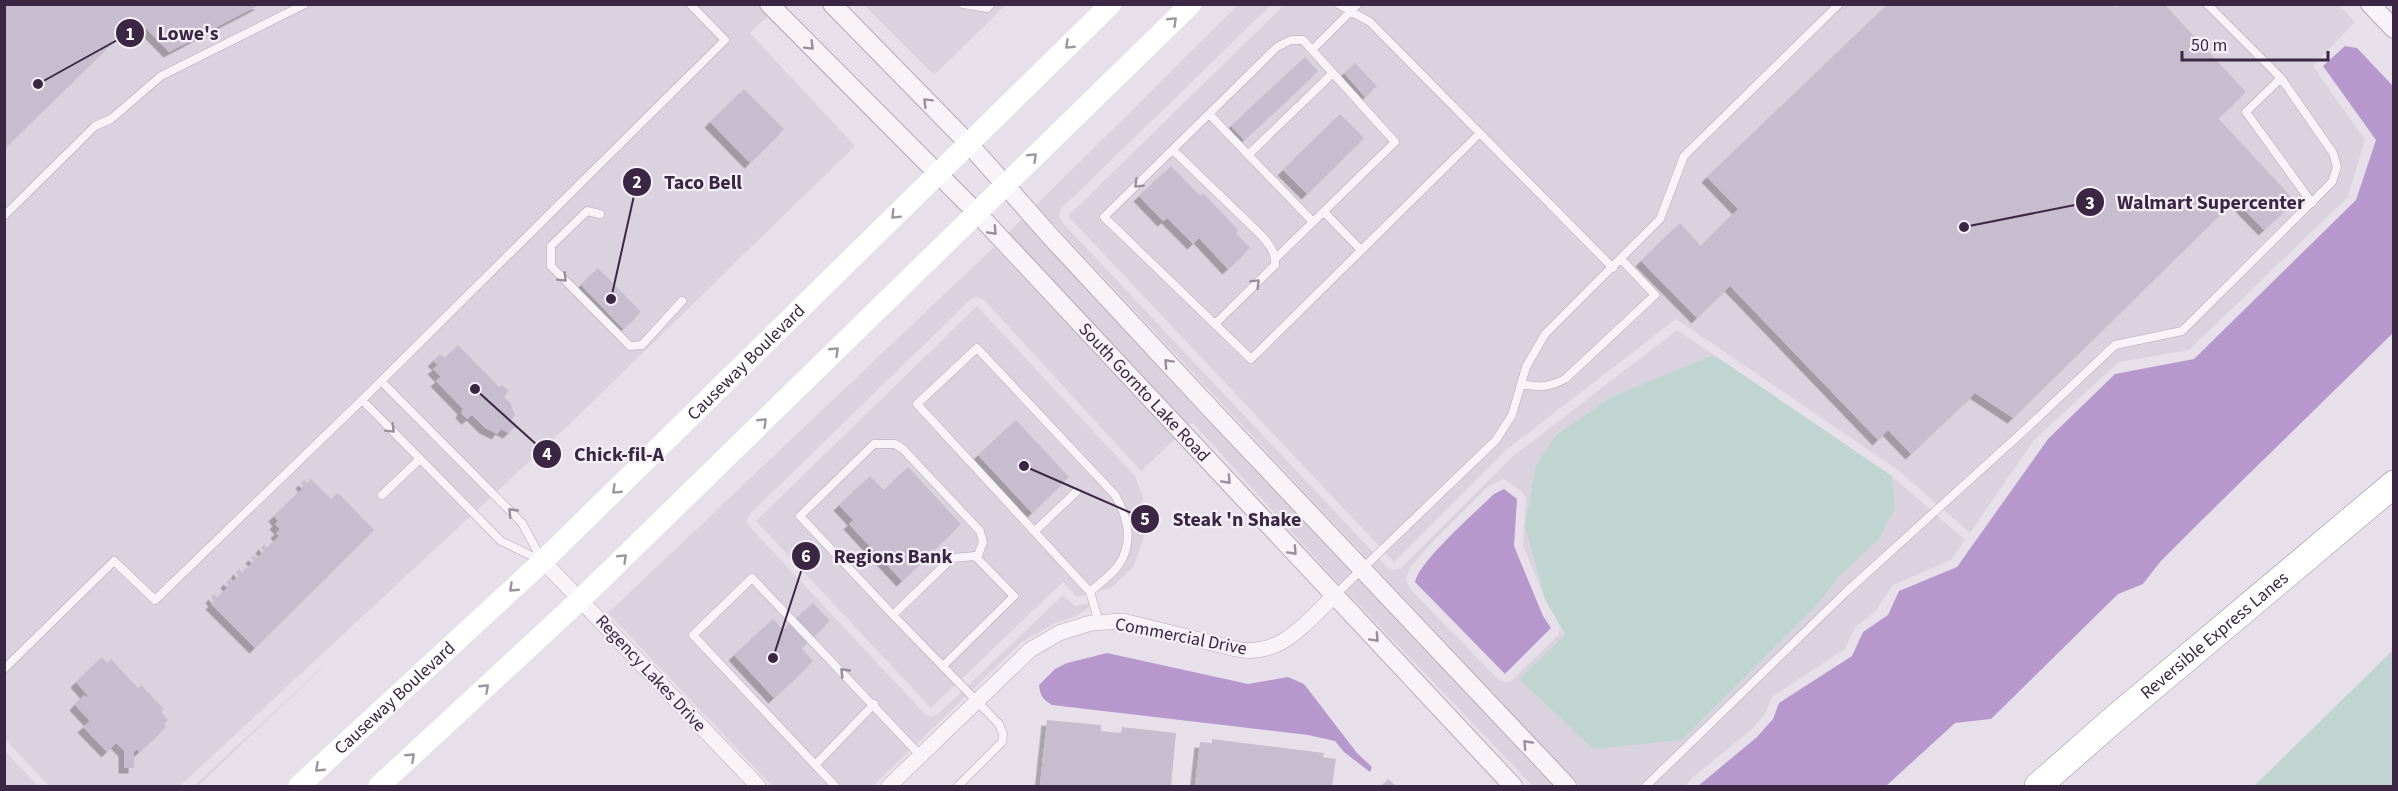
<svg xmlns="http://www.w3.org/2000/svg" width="2398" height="791" font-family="'Source Sans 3',sans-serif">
	<defs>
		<filter id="shadow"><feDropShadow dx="-5.5" dy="5.5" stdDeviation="0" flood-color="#0004"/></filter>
	</defs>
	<rect width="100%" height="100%" fill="#e7e0ea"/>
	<path fill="#dbd2df" d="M2338,4L2355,22L2313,66L2365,140L2348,197L2189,350L2119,362L2034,440L1970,533L1898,470L1676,319L1506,450L1394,562L1068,216L1284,5Z
		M5,5H779L750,33L855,146L574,420L180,786H49L5,739Z
		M864,5H1006L934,75Z
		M1238,5H1271L1061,209L1059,217L1062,222L1387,567L1393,570L1400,569L1512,457L1677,330L1717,357L1710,356L1611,397L1557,434L1536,465L1537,572L1545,599L1523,545L1526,498L1522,492L1504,479L1487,487L1430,544L1410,568L1406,579L1409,588L1499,680L1507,683L1511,681L1558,635L1560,629L1565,636L1817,605L1895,509L1892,476L1965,540L1951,560L1893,585L1874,613L1855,627L1845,649L1772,697L1765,714L1751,730L1692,778L1686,786H1580L1036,205Z
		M1022,219L1193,405L1553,786H1533L1340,585L1193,423L1189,425L1008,233Z
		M994,247L1175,439L1141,471L984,300L976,297L971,299L750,514L747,522L750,527L924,713L930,717L937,715L1063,595L1075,606L1095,602L1077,616L1053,624L1022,642L873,786H772L608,613Z
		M977,306L1135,476L1143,498L1145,534L1134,566L1111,588L1077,597L1063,582L931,708L756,521Z
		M339,651L198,786H194Z
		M5,751L38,786H5Z"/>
	<path fill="#c0d5d1" d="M1710,356L1717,357L1892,476L1895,509L1878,540L1840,576L1817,605L1682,740L1593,749L1519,679L1565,635L1545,599L1525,526L1536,465L1557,434L1611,397Z
		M2393,650V786H2254Z"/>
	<path fill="#b798cd" d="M2345,46L2357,48L2393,86V333L2203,519L2160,562L2143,584L2118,594L1991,719L1955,723L1886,786H1698L1757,737L1773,719L1779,703L1852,656L1863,632L1888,615L1899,591L1957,567L2048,439L2115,374L2194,359L2356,200L2376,140L2323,66Z
		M1504,489L1517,499L1514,546L1543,616L1551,628L1505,674L1415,582C1420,560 1476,512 1494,494Z
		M1107,653L1248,684L1288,677L1304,684L1357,753L1372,767L1370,772L1344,752L1335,741L1308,735L1052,705C1043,700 1040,695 1039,685L1055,669L1067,663Z"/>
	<path fill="#c8bdce" filter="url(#shadow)" d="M4,4H261L169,52L137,19L4,149Z
		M1888,4H2112L2116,8L2119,4H2164L2246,92L2218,118L2295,201L2264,230L2235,200L2013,418L1975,393L1911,454L1888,430L1878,440L1730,286L1697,318L1641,261L1680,223L1701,246L1738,209L1707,177Z
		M1305,57L1318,71L1244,140L1231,126Z
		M1355,63L1377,86L1365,97L1344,73Z
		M744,89L784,129L750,163L710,122Z
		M1340,114L1364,138L1307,194L1283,170Z
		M1171,166L1200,196L1203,193L1238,230L1236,233L1250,248L1228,269L1199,238L1193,244L1167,218L1163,221L1139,196Z
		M598,268L641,312L623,329L581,285Z
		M458,345L499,387L502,385L509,391L504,397L510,403L515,415L511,420L515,423V427L508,433L501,429L497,434L485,428L472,415L467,419L461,413L463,409L436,381L441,377L433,369L438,365L433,361L440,354L445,358Z
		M1016,420L1069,477L1032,513L978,455Z
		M908,467L961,524L902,581L849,524L853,520L839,505L870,476L884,490Z
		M311,479L331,499L338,493L374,530L255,648L211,604L214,601L211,598L214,594L217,598L229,586L226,583L229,579L232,582L239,576L236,573L239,569L242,573L254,561L251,558L254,555L257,558L264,551L261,548L264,544L267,548L279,536L276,533L280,529L275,524L278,521L274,516L304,487L301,483L304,480L307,483Z
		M813,603L830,621L801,648L813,661L774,698L734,655L773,619L783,630Z
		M102,657L107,663L111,659L138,688L141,685L164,709L161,712L168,720L164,724L166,727L139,752L137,749L134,752V768H124V751L116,743L107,752L83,727L90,721L75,705L84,695L86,697L88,696L76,682Z
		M1047,720L1101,725V731L1121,733L1122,727L1176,733L1171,786L1040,785Z
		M1212,739L1324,753L1323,757L1336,759L1332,786H1195L1200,742L1212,743Z
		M1388,779L1396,786H1381Z"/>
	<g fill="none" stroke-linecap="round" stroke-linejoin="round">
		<defs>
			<path id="service" d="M963,4L987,8L991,4
				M1338,4L1370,22L1613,268
				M1312,50L1358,4
				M2281,78L2246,112L2312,203
				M1209,114L1313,222
				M1173,150L1261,235C1269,244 1276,252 1275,265L1215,324
				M1248,155L1333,73
				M1324,212L1361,250
				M600,214L587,211L551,246V266L630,346L642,345L682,301
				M4,216L95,126L111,119L161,76L305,4
				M1275,259L1395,142L1303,40H1291L1277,47L1104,217L1251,359L1480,133
				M381,381L522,523L542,560
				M1522,384C1539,388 1549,387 1565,379L1655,295L1621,259
				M362,400L501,541L540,560
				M382,495L420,459
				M1035,531L1076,492
				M1090,592L917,404L977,348L1115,495C1128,517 1134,543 1118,566C1111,575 1099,584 1090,592L1099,622
				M1336,594L1496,440L1512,415L1526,367L1545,334L1660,219L1684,156L1839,4
				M893,615L952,558L975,556L1014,596L943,666
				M4,669L114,561L155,600L362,400L725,40L690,4
				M816,764L874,704
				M835,786L693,635L752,578L921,756
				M958,786L1002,742L1003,734L999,724L893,615L800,516L874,444H895L903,449L980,531L983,542L977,558
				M1646,786L1845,593L2028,427L2115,345L2182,331L2332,182L2337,167L2333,153L2281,78L2207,4"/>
			<path id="minor" d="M543,561L758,786
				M889,786L1030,650L1059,633L1091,623L1123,621L1236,649C1281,658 1305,623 1335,595"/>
			<g id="tertiary">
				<path id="s1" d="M769,4L977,213L1513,786"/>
				<path d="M832,4L969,144L1051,237L1208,406L1567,786"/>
				<path d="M2370,4L2394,29"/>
			</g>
			<g id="motorway">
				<path id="s3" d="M2038,786L2112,721L2394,484"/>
			</g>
		</defs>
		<use href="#service" stroke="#b3a8b8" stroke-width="9"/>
		<use href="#minor" stroke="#b3a8b8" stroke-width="16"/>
		<use href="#tertiary" stroke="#b3a8b8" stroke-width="20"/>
		<use href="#motorway" stroke="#9986a2" stroke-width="28"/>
		<use href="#service" stroke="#f7f3f8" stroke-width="8"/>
		<use href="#minor" stroke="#f7f3f8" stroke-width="15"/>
		<use href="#tertiary" stroke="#f7f3f8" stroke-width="18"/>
		<g stroke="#fff" stroke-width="21">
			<path id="s2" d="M299,786L543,561L1111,4"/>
			<path d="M379,786L581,599L1191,4"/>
		</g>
		<use href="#motorway" stroke="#fff" stroke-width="27"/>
	</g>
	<defs><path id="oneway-chevron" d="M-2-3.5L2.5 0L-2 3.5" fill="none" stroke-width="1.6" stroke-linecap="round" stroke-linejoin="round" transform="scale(1.5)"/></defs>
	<g stroke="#9d93a1">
		<use href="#oneway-chevron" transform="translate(1173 21) rotate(-44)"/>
		<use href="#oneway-chevron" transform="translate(1069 45) rotate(136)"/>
		<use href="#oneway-chevron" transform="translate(1033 157) rotate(-44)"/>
		<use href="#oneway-chevron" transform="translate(895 215) rotate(135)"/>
		<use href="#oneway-chevron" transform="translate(835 351) rotate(-44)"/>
		<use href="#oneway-chevron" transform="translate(763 422) rotate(-44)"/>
		<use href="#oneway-chevron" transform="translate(616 490) rotate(136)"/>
		<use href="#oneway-chevron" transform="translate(623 558) rotate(-44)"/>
		<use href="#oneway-chevron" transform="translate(513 588) rotate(137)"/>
		<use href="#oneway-chevron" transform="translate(485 688) rotate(-43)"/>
		<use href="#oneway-chevron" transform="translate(411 757) rotate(-43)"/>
		<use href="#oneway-chevron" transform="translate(319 768) rotate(137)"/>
	</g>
	<g stroke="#998d9e">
		<use href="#oneway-chevron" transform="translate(810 46) rotate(45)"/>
		<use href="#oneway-chevron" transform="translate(927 102) rotate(-135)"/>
		<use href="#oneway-chevron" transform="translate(1138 184) rotate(135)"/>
		<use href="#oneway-chevron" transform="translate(993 231) rotate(47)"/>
		<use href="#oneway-chevron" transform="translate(563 278) rotate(45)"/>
		<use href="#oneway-chevron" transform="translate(1256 283) rotate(-45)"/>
		<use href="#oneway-chevron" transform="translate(1168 363) rotate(-133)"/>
		<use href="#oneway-chevron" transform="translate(391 429) rotate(45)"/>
		<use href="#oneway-chevron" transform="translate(1227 480) rotate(47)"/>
		<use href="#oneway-chevron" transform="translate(512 512) rotate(-134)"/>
		<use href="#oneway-chevron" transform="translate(1293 551) rotate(47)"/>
		<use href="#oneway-chevron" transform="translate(1375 638) rotate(47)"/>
		<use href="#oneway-chevron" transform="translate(844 672) rotate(-134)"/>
		<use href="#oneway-chevron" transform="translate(1527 744) rotate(-133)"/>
	</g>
	<g text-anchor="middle" stroke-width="4.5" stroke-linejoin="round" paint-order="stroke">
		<g font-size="18" fill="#3b2743" stroke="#f5f0f7">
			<text dy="6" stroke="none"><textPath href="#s2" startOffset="616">Causeway Boulevard</textPath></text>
			<text dy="6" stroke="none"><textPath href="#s1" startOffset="540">South Gornto Lake Road</textPath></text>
			<text dy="6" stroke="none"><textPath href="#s3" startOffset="232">Reversible Express Lanes</textPath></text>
			<text transform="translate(1181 636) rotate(11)" y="6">Commercial Drive</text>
			<text transform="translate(651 673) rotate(47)" y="6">Regency Lakes Drive</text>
			<text dy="6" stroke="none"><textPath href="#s2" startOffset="130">Causeway Boulevard</textPath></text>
		</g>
	</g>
	<path fill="none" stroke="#3b2743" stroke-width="2" d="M38 84L130 33M611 299L637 182M1964 227L2090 202M475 389L547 454M1024 466L1145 519M773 658L806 556"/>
	<g fill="#3b2743" stroke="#f5f0f7" stroke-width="2">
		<circle cx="38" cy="84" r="6"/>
		<circle cx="611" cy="299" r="6"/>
		<circle cx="1964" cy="227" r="6"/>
		<circle cx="475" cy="389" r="6"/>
		<circle cx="1024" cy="466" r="6"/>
		<circle cx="773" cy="658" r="6"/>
		<circle cx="130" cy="33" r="15"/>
		<circle cx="637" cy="182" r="15"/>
		<circle cx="2090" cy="202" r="15"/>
		<circle cx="547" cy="454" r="15"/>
		<circle cx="1145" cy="519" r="15"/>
		<circle cx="806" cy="556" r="15"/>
	</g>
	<g font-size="18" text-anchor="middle" font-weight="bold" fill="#fff">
		<text x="130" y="40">1</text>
		<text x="637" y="188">2</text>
		<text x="2090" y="209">3</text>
		<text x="547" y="460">4</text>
		<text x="1145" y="525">5</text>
		<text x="806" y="562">6</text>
	</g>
	<g font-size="20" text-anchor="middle" font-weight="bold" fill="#3b2743" stroke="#f5f0f7" stroke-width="4.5" stroke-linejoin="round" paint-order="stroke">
		<text x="188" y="40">Lowe's</text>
		<text x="703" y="189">Taco Bell</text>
		<text x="2211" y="209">Walmart Supercenter</text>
		<text x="619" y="461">Chick-fil-A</text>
		<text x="1237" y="526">Steak 'n Shake</text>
		<text x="893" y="563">Regions Bank</text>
	</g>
	<rect width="2398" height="791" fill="none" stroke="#3b2743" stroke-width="12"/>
	<path d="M2182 51v9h146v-9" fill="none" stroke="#3b2743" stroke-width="3"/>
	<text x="2191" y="51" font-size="18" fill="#3b2743" stroke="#f5f0f7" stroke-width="4.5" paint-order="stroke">50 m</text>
</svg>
